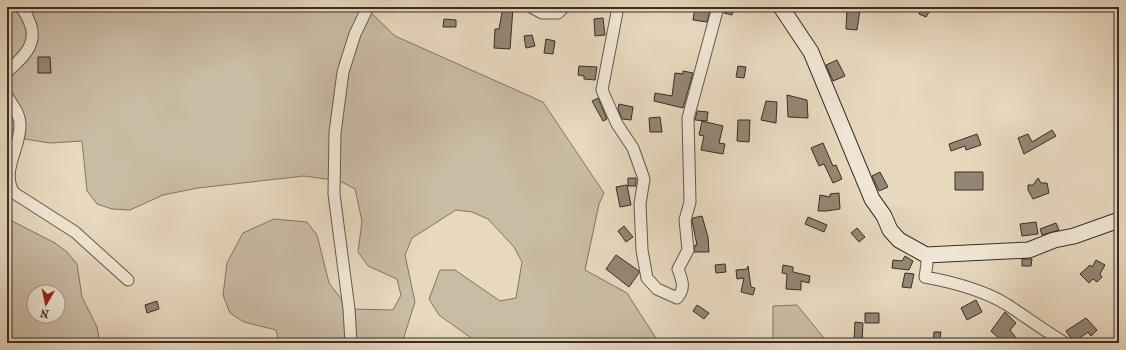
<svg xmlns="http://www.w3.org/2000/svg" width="1126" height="350" font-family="'IM FELL French Canon',serif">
	<rect width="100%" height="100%" fill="#e8d8be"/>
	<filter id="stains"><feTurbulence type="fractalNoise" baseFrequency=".005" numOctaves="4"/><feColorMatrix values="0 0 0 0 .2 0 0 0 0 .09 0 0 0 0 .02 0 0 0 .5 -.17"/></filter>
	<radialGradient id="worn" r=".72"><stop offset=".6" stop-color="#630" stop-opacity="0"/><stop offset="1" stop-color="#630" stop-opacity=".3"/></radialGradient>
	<path fill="#cabba4" stroke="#817465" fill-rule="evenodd" d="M7,7H365L395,36L543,102L604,193L599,204L585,270L627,293L659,343H478L439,315L429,299L440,270H455L500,301L516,298L522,262L514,247L488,219L472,212L456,210L412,238L405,255L415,302L402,343H279L276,330L244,322L230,313L223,295L227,263L243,233L274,219L307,222L317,235L329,283L349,309L393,310L401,295L397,279L368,266L358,252L362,221L355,189L340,181L304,176L198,188L163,195L130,210L112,209L97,204L87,191L82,141L50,143L18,138L7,142Z
		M7,217L10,220L55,243L67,252L77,264L82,297L97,327L100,343H9L7,341ZM34,292H58V316H34Z
		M797,305L828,343H773V306Z"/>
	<path fill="#948675" stroke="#382d26" d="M503,7L513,8L510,49L494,48L495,29H499Z
		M695,7H711L707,22L693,20Z
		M725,7H734L732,15L724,13Z
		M922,7H932L926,17L919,14Z
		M847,8L860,10L857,30L846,29Z
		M603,18L605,35L595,36L594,19Z
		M444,19L456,20V27H443Z
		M532,35L535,46L526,48L524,36Z
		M546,39L555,41L553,54L544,53Z
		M38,57H50L51,73H38Z
		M837,60L845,76L833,81L826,65Z
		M579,66L597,67L595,80L584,79V76L578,75Z
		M738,66L746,67L744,78L736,77Z
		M683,71L693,73L683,108L654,101L655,93L672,96L675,73L683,74Z
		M787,95L807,100L808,118L788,117Z
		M598,98L607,119L603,121L592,101Z
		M766,101L777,102L776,123L761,120Z
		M619,104L633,107L631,120L622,119L618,109Z
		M697,111L708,112L707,121L695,120Z
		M660,117L662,132H650L649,118Z
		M738,120H750L749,142L737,141Z
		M702,121L723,126L719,143L725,144L723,154L701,150L704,136L699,135Z
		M1052,130L1056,136L1024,154L1018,138L1028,134L1032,142Z
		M977,134L981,145L966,150L965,146L951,151L949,144Z
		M823,143L833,166L836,165L842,179L833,183L824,164L819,166L811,148Z
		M880,172L888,187L879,191L872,176Z
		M955,172H983V190H955Z
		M628,178H636V186H628Z
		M1038,178L1041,183H1047L1049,193L1033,199L1028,190V185H1033Z
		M627,185L631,205L620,207L616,187Z
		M839,193L840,209L826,211H818L820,195L830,197V194Z
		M702,216L708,237L709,252H694L695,245H697L692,221L693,218Z
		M808,217L827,225L824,232L805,224Z
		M1036,222L1038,234L1022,236L1020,224Z
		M1056,223L1059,230L1042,235L1040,229Z
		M624,226L633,237L626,242L618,231Z
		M857,228L865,237L859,242L851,233Z
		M616,255L639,271V273L629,287L606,269Z
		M905,256L913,261L909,270L892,268L893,260L902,261Z
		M1022,259H1032L1031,266H1022Z
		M1096,260L1105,265L1100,274L1102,277L1097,282L1093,279L1089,283L1080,274L1090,265L1092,267Z
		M725,264L726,272L716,273L715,265Z
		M783,265L793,267V272L810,276L809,283L801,281V290L786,289L787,274L782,273Z
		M748,266L751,287L755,288L753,295L741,292L744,278L737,279L736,270L747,269Z
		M905,273L914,274L911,288L902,287Z
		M976,300L982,312L967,320L961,308Z
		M157,301L159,309L147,313L145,305Z
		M697,305L709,313L704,319L693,311Z
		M1005,312L1016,323L1010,330L1020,343H1004L991,331Z
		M865,313H879V323H865Z
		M1086,318L1097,330L1091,336L1088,332L1074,342L1066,331Z
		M855,322L863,323L862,341L854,340Z
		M934,332H941L939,343H933Z"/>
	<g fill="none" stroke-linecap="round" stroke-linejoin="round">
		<defs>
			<path id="street" d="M531,7L542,13H558L564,7
				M618,7L602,90L617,124L633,148L644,179L640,204L642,250L647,278L657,289L677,298C686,288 682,280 678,269L688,250L685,220L690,202L688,118L718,7
				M7,72C21,59 37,46 31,26C28,18 26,12 20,7
				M7,96C12,105 20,113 20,124C21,148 0,171 14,193L75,232L128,280
				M926,255L927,264L925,277C952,282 983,290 1006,304C1026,317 1045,331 1065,343
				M351,343L349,309L334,194L335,133L343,72L355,34L368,7"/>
			<path id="secondary" d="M781,7L811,52L872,199L884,216L890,230L899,240L926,255L1029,250L1054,240L1074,236L1119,220"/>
		</defs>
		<use href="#street" stroke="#64584c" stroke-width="13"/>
		<use href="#secondary" stroke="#382d26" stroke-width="17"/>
		<use href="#street" stroke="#f0e6d5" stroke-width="11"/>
		<use href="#secondary" stroke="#f0e6d5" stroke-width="15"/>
	</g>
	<rect width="1126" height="350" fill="none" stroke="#e8d8be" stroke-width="24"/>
	<rect x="8" y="8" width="1110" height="334" fill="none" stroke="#382d26" stroke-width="2"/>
	<rect x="12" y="12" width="1102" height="326" fill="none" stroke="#382d26"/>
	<g transform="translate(46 304) rotate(189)"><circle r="19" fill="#f0e6d5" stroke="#a69c8f"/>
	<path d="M0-3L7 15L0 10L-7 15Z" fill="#8f2418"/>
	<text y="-6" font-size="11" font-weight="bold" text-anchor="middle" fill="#382d26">N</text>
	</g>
	<rect width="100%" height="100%" filter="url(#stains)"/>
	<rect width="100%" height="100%" fill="url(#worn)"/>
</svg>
